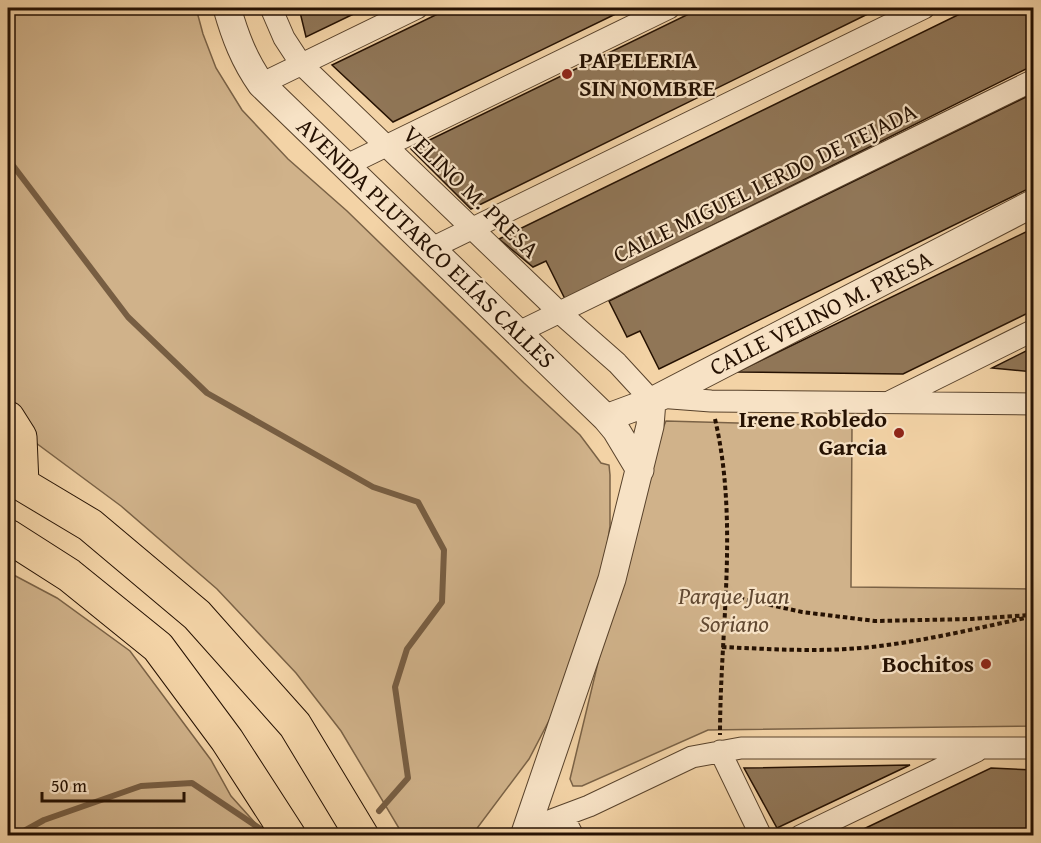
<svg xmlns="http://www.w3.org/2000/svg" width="1041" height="843" font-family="'Gentium Book Plus',serif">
	<rect width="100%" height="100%" fill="#f3d3a6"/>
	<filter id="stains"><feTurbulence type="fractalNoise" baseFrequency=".00333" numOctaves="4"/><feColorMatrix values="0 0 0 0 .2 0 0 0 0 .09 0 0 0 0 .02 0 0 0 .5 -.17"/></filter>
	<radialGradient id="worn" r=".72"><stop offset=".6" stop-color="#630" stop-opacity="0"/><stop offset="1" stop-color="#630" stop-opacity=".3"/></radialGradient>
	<path fill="#d0b28a" stroke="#7a6246" stroke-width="1.5" d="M8,8H196L203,34L216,68L242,110L288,159L347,211L524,383L580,435L601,463L609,465L610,475V526L602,579L554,711L529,759L472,835H403L341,731L296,673L217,589L121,506L32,440L8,405Z
		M666,421L852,426L851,587L1033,589V726L708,730L582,786H573L570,779L644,472Z
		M8,572L57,598L130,651L211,760L231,796L266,835H8Z"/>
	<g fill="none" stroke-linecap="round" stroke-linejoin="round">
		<path stroke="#775e43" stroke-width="6" d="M8,159L128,317L207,393L373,487L418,502L444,550L442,602L407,649L395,687L408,778L379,811
			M15,836L44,820L141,786L192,783L271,836"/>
	</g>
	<path fill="#907657" stroke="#251102" stroke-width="1.5" d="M299,8H366L306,37Z
		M450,8H628L393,122L332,65Z
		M701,8H880L471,209L411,149Z
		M972,8H1034V65L565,299L546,261L533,267L499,239Z
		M1034,93V186L659,369L640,331L627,337L609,301Z
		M1034,228V310L903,374L737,372Z
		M1034,347V372L992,368Z
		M910,765L777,828L744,768Z
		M991,768L1034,770V833L1028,836H849Z"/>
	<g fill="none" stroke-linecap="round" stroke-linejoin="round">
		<defs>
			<path id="minor" d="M271,8L284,38L301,64L559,312L617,363L652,401
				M261,84L417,8
				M345,166L669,8
				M430,249L924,8
				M519,332L1034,80
				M658,397L711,401L1034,404
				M891,401L1034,330
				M720,751L761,836
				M563,816L573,836
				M525,830L589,806L692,757L741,748H1034
				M800,836L977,751"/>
			<path id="tertiary" d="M227,8C235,36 244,60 261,84L606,418L616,430L640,470
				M606,418L652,401L1034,203
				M524,836L612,579L650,426L652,401"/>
			<path id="trunk" d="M8,418L20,437L22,484
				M8,476L90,525L197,615L295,725L362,836
				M8,536L69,575L158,647L227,740L289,836"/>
		</defs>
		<use href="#minor" stroke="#58422b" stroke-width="23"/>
		<use href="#tertiary" stroke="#58422b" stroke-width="29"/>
		<use href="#trunk" stroke="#251102" stroke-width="35"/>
		<path stroke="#251102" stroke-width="4" stroke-dasharray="4.5 3" stroke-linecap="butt" d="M715,419C739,522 720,630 720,735
			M725,595L802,612L875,621L972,619L1030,615
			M722,647C768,649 815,652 861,648C917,643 978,628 1034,616"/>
		<use href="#minor" stroke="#f7e2c5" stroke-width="21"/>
		<use href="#tertiary" stroke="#f7e2c5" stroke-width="27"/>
		<use href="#trunk" stroke="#f3d3a6" stroke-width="33"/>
	</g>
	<g fill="#8f2418" stroke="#f7e2c5" stroke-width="2">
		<circle cx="567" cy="74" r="6"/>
		<circle cx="899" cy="433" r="6"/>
		<circle cx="986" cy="664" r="6"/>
	</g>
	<g text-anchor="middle" stroke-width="4.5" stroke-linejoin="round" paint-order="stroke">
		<g font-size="24" font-weight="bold" fill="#251102" stroke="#f7e2c5" text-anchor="end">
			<text x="579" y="68" text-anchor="start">PAPELERIA<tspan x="579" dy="28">SIN NOMBRE</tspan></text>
			<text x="887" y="427">Irene Robledo<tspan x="887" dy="28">Garcia</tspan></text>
			<text x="974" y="672">Bochitos</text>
		</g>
		<g font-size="24" fill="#251102" stroke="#f7e2c5">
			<text transform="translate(765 183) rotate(-26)" y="8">CALLE MIGUEL LERDO DE TEJADA</text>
			<text transform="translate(471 192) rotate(44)" y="8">VELINO M. PRESA</text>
			<text transform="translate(426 243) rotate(44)" y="8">AVENIDA PLUTARCO ELÍAS CALLES</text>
			<text transform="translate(821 313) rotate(-27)" y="8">CALLE VELINO M. PRESA</text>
		</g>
		<g font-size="24" font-style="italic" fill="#614932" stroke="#f7e2c5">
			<text x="734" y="604">Parque Juan<tspan x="734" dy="28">Soriano</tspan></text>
		</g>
	</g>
	<rect width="1041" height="843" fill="none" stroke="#f3d3a6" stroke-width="30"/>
	<rect x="9" y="9" width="1023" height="825" fill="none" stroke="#251102" stroke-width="3"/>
	<rect x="15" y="15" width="1011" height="813" fill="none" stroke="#251102" stroke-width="1.5"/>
	<path d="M42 792v9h142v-9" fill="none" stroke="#251102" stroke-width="3"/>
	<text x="51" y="792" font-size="18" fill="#251102" stroke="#f7e2c5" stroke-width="4.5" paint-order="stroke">50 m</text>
	<rect width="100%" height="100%" filter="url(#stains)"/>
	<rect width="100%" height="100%" fill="url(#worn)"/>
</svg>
